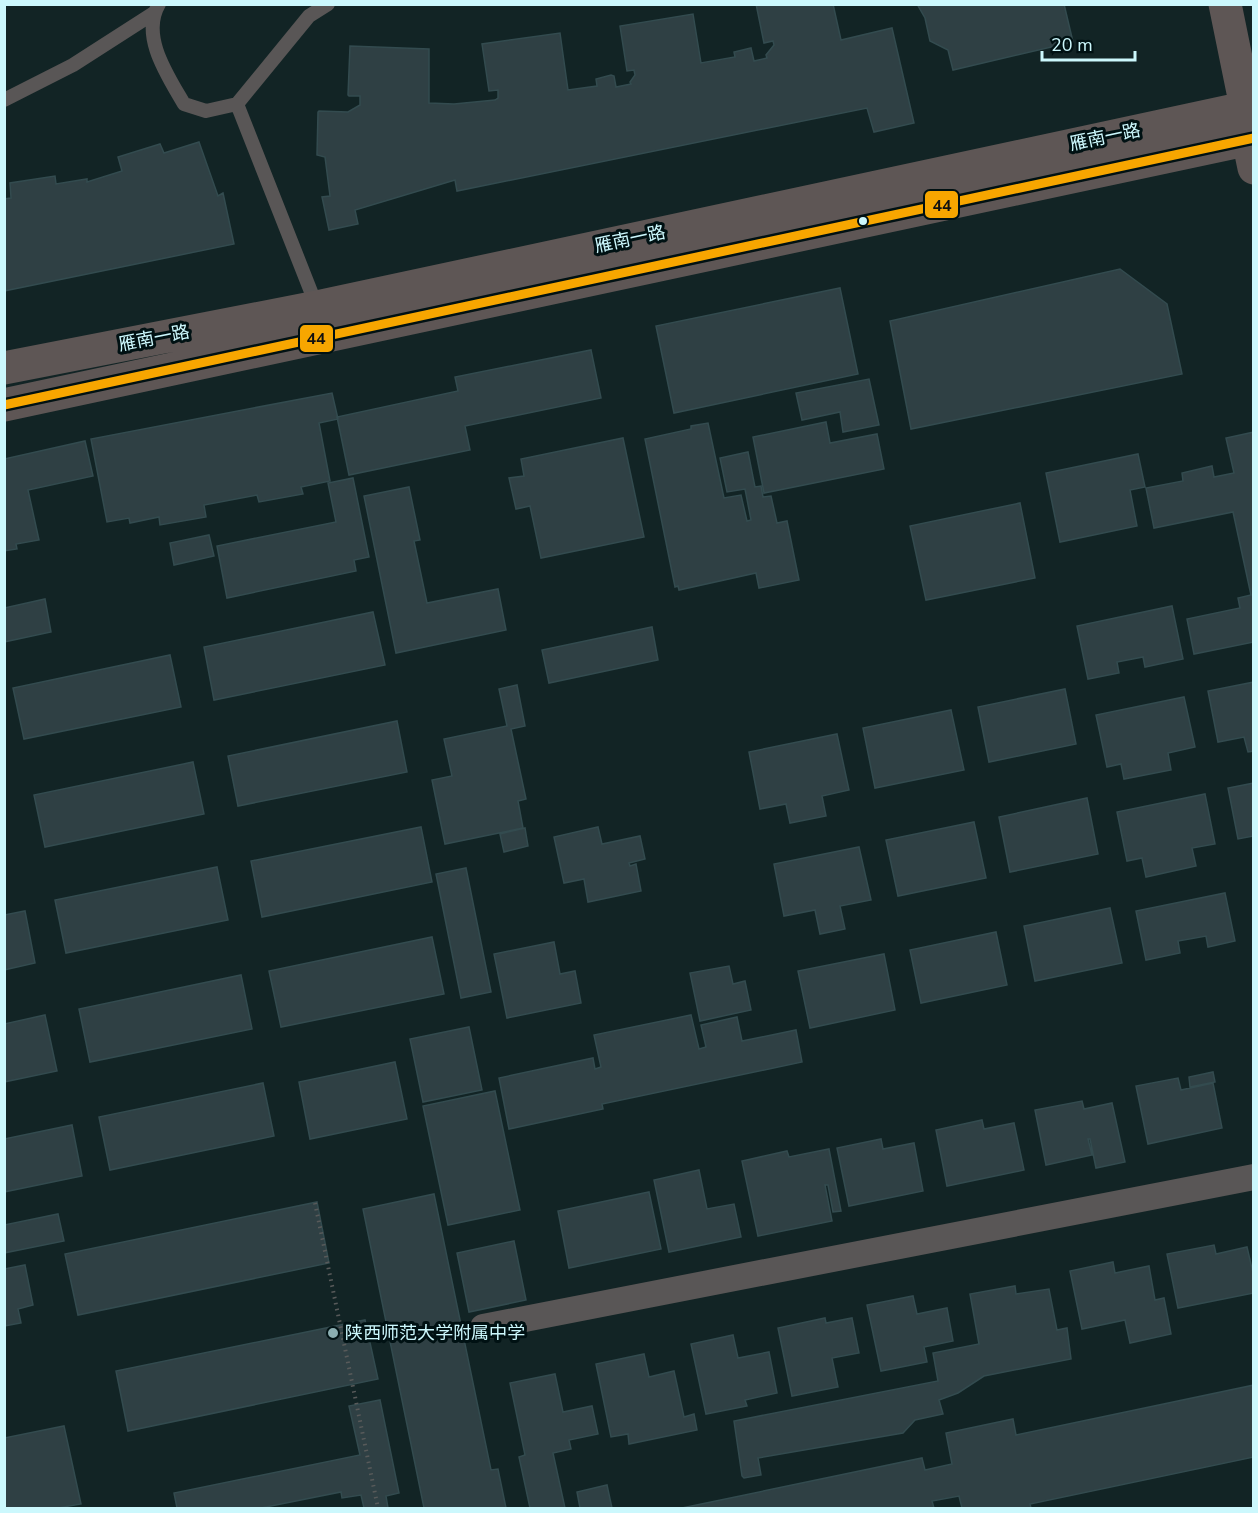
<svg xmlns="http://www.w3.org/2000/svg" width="1258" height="1513" font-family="'Nunito Sans','Noto Sans SC',sans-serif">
	<rect width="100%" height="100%" fill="#122425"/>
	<path fill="#2f4044" stroke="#334b4f" stroke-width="1.5" d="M756,4H833L841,40L892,28L914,123L874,132L867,108L457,191L455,180L355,210L358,224L329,230L322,197L330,196L325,157L317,155L318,112L319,111L348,112L360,105V96H349L348,95L350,46L429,49V103L454,104L495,100L498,98V90L489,91L482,44L560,33L568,90L597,86L596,79L611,75L614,76L616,87L631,84L630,82L635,75L634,70L627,71L620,26L693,14L701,63L735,57L734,52L751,48L754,61L767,58L766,55L774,45L773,41L764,43Z
		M917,4H1064L1073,42L953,70L948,50L930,41L925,18Z
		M199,142L218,196L223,193L234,244L4,291V199L11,198L10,183L55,176L56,184L87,179V182L122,171L118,157L160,144L164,153Z
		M1120,269L1167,304L1182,374L911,429L890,321Z
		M840,288L858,374L674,413L656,326Z
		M591,350L601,398L465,426L470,450L349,475L337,417L458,391L455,377Z
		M869,379L879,425L843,432L840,412L802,420L796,393Z
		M332,393L338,419L319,423L330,481L301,487L303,494L259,502L257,495L204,505L206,517L160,525L159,517L130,523L129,518L107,522L91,439Z
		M826,422L830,443L877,434L884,469L764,493L753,437Z
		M708,423L724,498L741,495L747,521L751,520L745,489L727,492L720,458L748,452L755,487L761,486L763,497L771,496L777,523L787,521L799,580L759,588L756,573L679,590L678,586L675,587L645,439L691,429V426Z
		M1254,432V642L1194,654L1187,619L1240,608L1238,598L1251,595L1233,512L1154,528L1146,488L1183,481L1182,473L1212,466L1214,477L1234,473L1226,438Z
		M623,438L644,537L541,558L530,506L516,509L509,478L524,476L521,459Z
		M85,441L93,476L28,490L39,540L16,544L17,549L4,551V459Z
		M1138,454L1145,487L1130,490L1137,526L1060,542L1046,473Z
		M353,478L369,557L354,560L356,571L227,598L217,546L336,522L328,483Z
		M409,487L420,540L414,541L427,603L498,589L506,630L396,653L364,496Z
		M1020,503L1035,578L926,600L910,526Z
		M209,535L214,556L174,565L170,543Z
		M45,599L51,632L4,642V608Z
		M1172,606L1183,659L1145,667L1143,657L1117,662L1119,673L1088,679L1077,626Z
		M373,612L385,665L214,700L204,647Z
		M652,627L658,660L549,683L542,650Z
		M170,655L181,707L24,739L13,688Z
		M1254,682V751L1248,752L1244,737L1218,742L1208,691Z
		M517,685L525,726L511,729L526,799L518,801L523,828L445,844L432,780L452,776L444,739L507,726L499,689Z
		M1065,689L1076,744L989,762L978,707Z
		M1184,697L1195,747L1168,753L1171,770L1124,779L1121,764L1107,767L1096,715Z
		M951,710L964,770L875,788L863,728Z
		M397,721L407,772L238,806L228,756Z
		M837,734L849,790L822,796L826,816L790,823L786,804L760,809L749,752Z
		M193,762L204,814L45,847L34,795Z
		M1254,783V836L1238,839L1228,788Z
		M1205,794L1215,844L1192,848L1196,866L1146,877L1142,858L1127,861L1117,812Z
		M1087,798L1098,854L1010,872L999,817Z
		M974,822L986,878L898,896L886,840Z
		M421,827L432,882L262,917L251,861Z
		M598,827L602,844L640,836L645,859L629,863L630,866L636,864L641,891L588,902L584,879L564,883L554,837Z
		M525,828L528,846L504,852L500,834Z
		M859,847L871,900L840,906L845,929L820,934L815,910L784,916L774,864Z
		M217,867L228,920L66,953L55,900Z
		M466,868L491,992L461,998L436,874Z
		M1225,893L1235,941L1208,947L1206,936L1178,941L1180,953L1146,960L1136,911Z
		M1110,908L1122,963L1035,981L1024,926Z
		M25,911L35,963L4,970V915Z
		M996,932L1007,985L921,1003L910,950Z
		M432,937L444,994L281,1027L269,971Z
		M554,942L560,974L575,971L581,1003L507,1018L494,954Z
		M884,954L895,1010L810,1028L798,971Z
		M729,966L733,984L745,981L751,1010L700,1021L690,973Z
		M241,975L252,1029L90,1062L79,1009Z
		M45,1015L57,1071L4,1082V1024Z
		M691,1015L699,1049L706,1047L701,1025L737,1017L742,1041L796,1030L802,1062L602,1104L603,1109L509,1129L499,1078L593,1058L595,1069L601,1067L594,1035Z
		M469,1027L482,1090L423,1102L410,1039Z
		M395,1062L407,1119L310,1139L299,1082Z
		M1213,1072L1215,1082L1190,1087L1189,1077Z
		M1178,1078L1181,1090L1213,1083L1222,1128L1148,1144L1136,1086Z
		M263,1083L274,1136L110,1170L99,1117Z
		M495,1091L520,1210L448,1225L423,1106Z
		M1082,1101L1084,1109L1112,1103L1125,1162L1096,1168L1090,1139H1088L1092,1155L1046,1165L1035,1110Z
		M982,1120L984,1129L1014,1123L1024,1170L947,1186L936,1130Z
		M72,1125L82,1176L4,1192V1139Z
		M881,1139L883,1149L914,1143L923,1191L849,1206L837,1148Z
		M829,1149L841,1211L833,1212L828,1185H825L832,1221L758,1236L742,1161L787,1151L789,1157Z
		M699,1170L707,1209L734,1204L741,1237L669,1252L654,1180Z
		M649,1192L661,1249L569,1268L558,1211Z
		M434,1194L491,1470L498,1469L506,1508H424L363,1209Z
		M317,1202L329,1263L78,1315L65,1254Z
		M58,1214L64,1241L4,1253V1225Z
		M514,1241L526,1300L469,1312L457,1253Z
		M1214,1245L1216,1254L1247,1247L1254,1277V1293L1178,1308L1167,1254Z
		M1113,1262L1115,1273L1149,1266L1155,1300L1164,1298L1171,1334L1130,1343L1125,1320L1082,1329L1070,1271Z
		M25,1265L33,1305L18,1309L21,1323L4,1326V1269Z
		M1015,1286L1016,1294L1049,1289L1057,1330L1067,1328L1071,1359L984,1376L958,1393L939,1400L943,1414L915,1420L903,1433L758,1458L761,1475L744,1478L742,1476L734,1421L938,1381L933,1353L979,1344L970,1294Z
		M913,1296L917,1314L947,1308L953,1341L924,1347L927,1362L881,1371L867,1305Z
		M825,1318L826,1323L852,1318L859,1353L832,1358L838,1387L792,1396L778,1328Z
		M365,1320L378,1379L128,1431L116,1371Z
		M733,1335L738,1358L769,1352L777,1393L745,1400L747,1406L706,1414L691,1344Z
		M644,1354L649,1377L674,1371L684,1417L694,1414L697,1430L629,1444L628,1434L611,1437L596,1364Z
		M555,1374L563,1412L592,1406L598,1434L569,1440L571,1449L553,1453L565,1508H530L519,1457L525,1455L510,1383Z
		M1254,1385V1457L1030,1504L1031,1508H962L959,1496L932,1501L934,1508H682L922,1458L925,1470L952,1464L946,1433L1013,1419L1016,1435Z
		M380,1400L399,1493L386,1496L388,1508H364L361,1495L342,1498L341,1492L261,1508H177L174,1493L360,1455L349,1406Z
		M64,1426L81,1504L58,1508H4V1438Z
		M607,1485L612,1508H580L577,1492Z"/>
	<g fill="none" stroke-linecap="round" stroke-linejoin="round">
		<path stroke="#585a5a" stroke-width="4" stroke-dasharray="1.5 4.5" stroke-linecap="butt" d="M315,1203L378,1508"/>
		<path stroke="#595656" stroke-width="14" d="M159,4C140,36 168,76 184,104L206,111L237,104L309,16L328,4
			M4,100L73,65L154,13
			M237,104L317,307"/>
		<path stroke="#595656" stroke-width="26" d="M483,1327L1254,1177"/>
		<path stroke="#5e5655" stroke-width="33" d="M1225,4L1246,107L1248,139L1254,168
			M4,368L317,307L1254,106
			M4,405L1254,138"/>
		<defs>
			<path id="bus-1" d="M4,405L1254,138"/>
		</defs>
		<use href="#bus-1" stroke="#001113" stroke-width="14"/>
		<use href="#bus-1" stroke="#f7a600" stroke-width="9"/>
	</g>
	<circle fill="#ccf8fd" stroke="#001113" stroke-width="2" cx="863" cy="221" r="5"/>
	<circle fill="#8baeb1" stroke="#001113" stroke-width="2" cx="333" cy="1333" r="6"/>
	<g text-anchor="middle" stroke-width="6" stroke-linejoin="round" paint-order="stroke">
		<g font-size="18" fill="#ccf8fd" stroke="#001113">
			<text transform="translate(1105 137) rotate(-12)" y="6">雁南一路</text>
			<text transform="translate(630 239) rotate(-12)" y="6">雁南一路</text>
			<text transform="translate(154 338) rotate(-11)" y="6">雁南一路</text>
		</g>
		<g font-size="18" fill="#ccf8fd" stroke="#001113" text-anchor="start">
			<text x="345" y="1339">陕西师范大学附属中学</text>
		</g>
	</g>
	<g stroke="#001113" stroke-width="2">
		<rect x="924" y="190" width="35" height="29" rx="6" fill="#f7a600"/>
		<rect x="299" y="324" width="35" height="29" rx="6" fill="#f7a600"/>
	</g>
	<g font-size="16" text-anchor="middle" font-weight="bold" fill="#111">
		<text x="942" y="211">44</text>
		<text x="316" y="344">44</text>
	</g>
	<rect width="1258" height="1513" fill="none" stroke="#ccf8fd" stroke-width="12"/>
	<path d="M1042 51v9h93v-9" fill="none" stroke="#ccf8fd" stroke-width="3"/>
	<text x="1051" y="51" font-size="18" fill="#ccf8fd" stroke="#001113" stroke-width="4.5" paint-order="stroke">20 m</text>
</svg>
